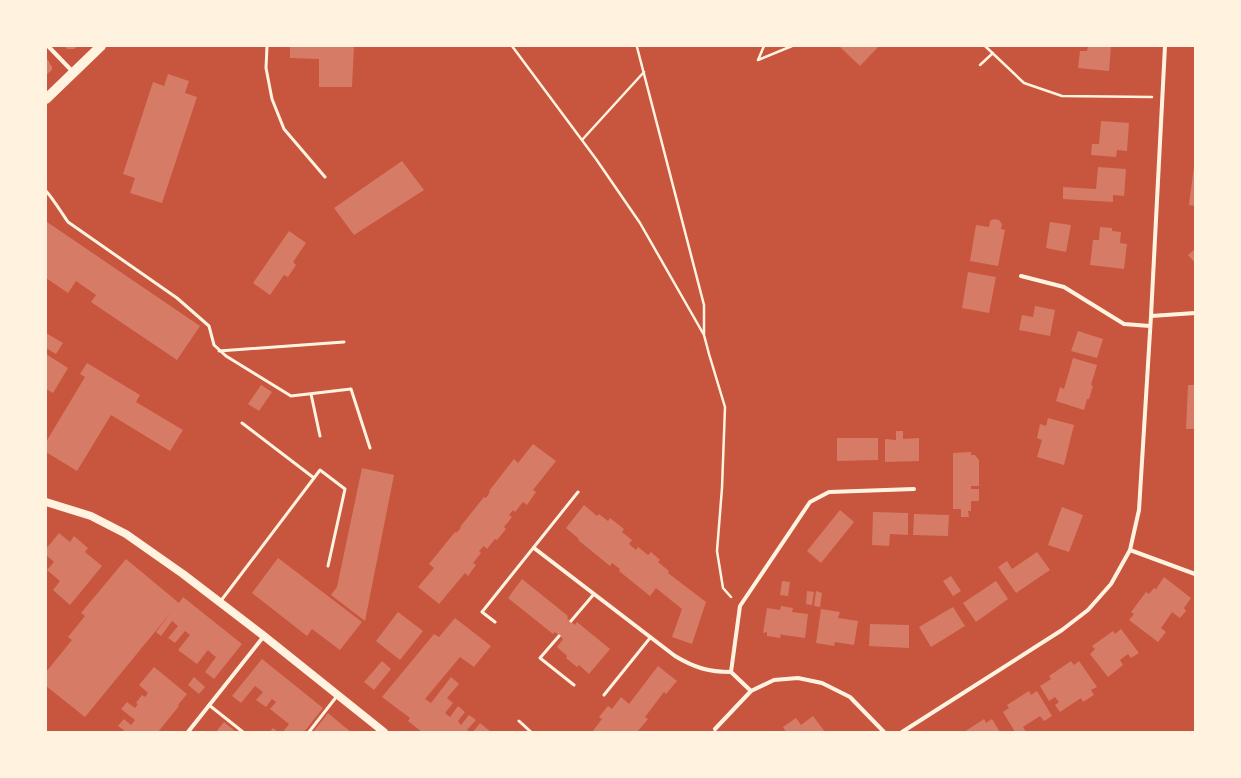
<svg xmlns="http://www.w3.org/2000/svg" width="1241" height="778" font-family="Jost,sans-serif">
	<rect width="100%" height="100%" fill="#c8553d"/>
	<path fill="#d67c66" d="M65,46H77L74,49H67Z
		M290,46H354L352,87H319V59L290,58Z
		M839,46H879L860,66Z
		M1088,46H1111L1109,71L1078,68L1080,51H1087Z
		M46,57L52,67V70L46,75Z
		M168,74L189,81L185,93L197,97L162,203L130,193L135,178L123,174L153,82L164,86Z
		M1101,121L1129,123L1127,151L1117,150L1116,157L1091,155L1092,144H1099Z
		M402,161L424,190L354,235L334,208Z
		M1194,166H1195V206L1189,205Z
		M1098,167L1126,169L1124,196L1113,195V202L1063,199V187L1096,189Z
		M994,219L999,220L1002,224L1001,229L1005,230L998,266L970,261L976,225L989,227L990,221Z
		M47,222L200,326L177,360L91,302L96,295L76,281L68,293L46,278V224Z
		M1050,222L1071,225L1066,252L1046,248Z
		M1100,227L1112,228V231L1121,232L1120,243L1127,244L1124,269L1090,265L1093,240H1099Z
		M289,231L306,243L293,262L296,265L288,277L284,275L270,295L253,283Z
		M1195,249V263L1188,255Z
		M968,272L996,277L989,313L962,308Z
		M1035,306L1055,310L1050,336L1019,330L1022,315L1033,317Z
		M1078,331L1103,339L1097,358L1071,351Z
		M46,333L63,343L56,354L46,348Z
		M46,354L68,368L53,393L46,389Z
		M1073,358L1097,365L1091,385L1093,386L1089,399H1087L1084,410L1056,401L1060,387L1064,389Z
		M87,363L140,395L136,402L183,430L170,451L111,415L77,471L46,452V442L85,377L80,374Z
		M261,385L272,392L259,411L248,404Z
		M1188,385H1195V429H1186Z
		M1048,418L1074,425L1064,465L1037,457L1042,440L1037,438L1040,424L1046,426Z
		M896,431H903V439L919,438V461L885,462V439L896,440Z
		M837,438H878V460L837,461Z
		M533,444L556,461L533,490L536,492L527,505L523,502L515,512L513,510L509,515L512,517L504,527L506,529L497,540L495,539L487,549L484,546L479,551L481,553L473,563L476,565L468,576L465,573L439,604L418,587L434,568L429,564L455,532L456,533L461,528L460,527L484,497L486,498L490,492L489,491L514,459L518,463Z
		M971,452V455H975L979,460V486H971V489H979V501H971V511H968L969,517H961V509H953V453Z
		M362,468L394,475L365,621L331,595L337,587Z
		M584,505L597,516L599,514L608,521L610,518L624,529L622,532L632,540L629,544L636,550L638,547L648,555L651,552L660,560L658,562L669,571L668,573L706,602L692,644L672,637L682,609L656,588L650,596L619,571L620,569L612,563L610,566L578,540L579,539L566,528Z
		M1062,507L1083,515L1069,552L1048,545Z
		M840,510L854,522L821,563L807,551Z
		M873,512L908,513V535L890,534L889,546L872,545Z
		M914,514L949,515L948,536L913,535Z
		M59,533L70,542L74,536L88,548L85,552L102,566L70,605L53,590L60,581L47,570L54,562L46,555V549Z
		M1037,552L1050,570L1016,593L998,567L1007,561L1012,569Z
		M278,558L362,622L340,650L312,629L307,636L252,593Z
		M126,559L179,603L183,597L242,644L214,679L205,672L216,657L212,654L208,650L197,664L178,650L190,635L185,631L175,643L168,638L178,626L172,621L161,636L156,632L172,611L85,717L46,686V672L72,640L68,637L85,616L81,613Z
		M951,576L961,591L953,596L943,581Z
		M1164,577L1191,598L1184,608L1186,611L1180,618L1172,612L1166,621L1161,628L1166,632L1158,642L1129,620L1134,614L1131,612L1146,592L1149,594L1154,588L1156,589Z
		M522,579L568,616L567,618L575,625L577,622L610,649L589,674L579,665L577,667L566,658L567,656L557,647L563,639L555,632L553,634L508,598Z
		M782,581L790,582L788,596L780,595Z
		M996,581L1008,599L976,622L963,603Z
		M807,591L814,592L812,605L806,604Z
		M816,591L822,593L820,607L814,606Z
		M781,606L793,608L792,612L808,614L805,638L783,635L781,634L780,638L767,636V632L763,633L767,608L780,610Z
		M953,607L965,626L931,647L919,627Z
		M821,609L840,612L838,618L858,621L854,645L835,642L834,646L816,643Z
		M398,612L423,631L400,660L376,641Z
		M455,618L491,646L474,667L460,657L425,699L431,703L451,677L459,684L447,698L453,703L445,713L450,717L458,706L465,712L458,721L461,725L469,715L476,720L467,730L470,732H422L408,721L410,718L382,697L434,634L439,637Z
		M870,624L909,625V648L869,646Z
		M1121,629L1139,653L1131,658L1128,654L1120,660L1123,665L1108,677L1090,654L1095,649L1092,646L1113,631L1115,634Z
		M262,659L323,708L304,732H283L289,724L270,709L276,702L272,699L266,707L256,700L263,692L255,686L241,703L232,696Z
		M382,661L391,669L374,690L364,682Z
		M1071,661L1074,665L1079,661L1097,687L1091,690L1094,695L1083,702L1081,698L1060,712L1055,705L1059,702L1055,697L1049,701L1040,686L1051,679L1049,676Z
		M658,666L677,681L666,694L664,692L645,717L648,719L637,732H592L602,719L599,717L608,706L612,709L621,697L629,704Z
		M154,667L187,694L178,705L179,706L158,732H123L124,730L118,726L124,719L131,725L135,720L121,709L127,702L135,708L138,704L136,703L142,695L145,697L148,693L139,685Z
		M194,677L205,687L199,694L188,685Z
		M1029,691L1031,695L1037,691L1052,716L1044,721L1040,716L1023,727L1026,732H1015L1003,712L1009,708L1007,705Z
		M328,713L341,724L351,732H313Z
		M813,716L825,732H786L783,727L796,718L801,725Z
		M984,719L986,723L992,719L1000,732H964Z
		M224,722L236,732H216Z
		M480,723L491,732H473Z
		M273,728L278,732H270Z"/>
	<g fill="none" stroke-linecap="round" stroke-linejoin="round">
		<path stroke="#fff3e0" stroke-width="2.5" d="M512,46L596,159L640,223L704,335L709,354L725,407L722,488L717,551L723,588L731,597
			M764,46L758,60L792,46
			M985,46L1024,83L1062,96L1152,97
			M637,47L704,305V334
			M980,65L993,53
			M582,140L644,72"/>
		<path stroke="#fff3e0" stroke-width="3" d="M267,46L266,68L272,99L284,129L325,177
			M46,191C54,200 61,212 68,222L177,298L209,326L214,345L226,356L291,396L351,389L370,448
			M219,351L344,342
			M311,394L320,436
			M242,423L314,478L320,470L345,489L328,566
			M220,602L314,478
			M571,621L594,594
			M495,622L482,612L578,492
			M559,636L540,658L574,685
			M604,695L650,638
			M209,705L243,732
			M519,721L531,732
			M309,732L337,696"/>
		<path stroke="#fff3e0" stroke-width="4" d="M48,46L73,72
			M1021,276L1064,287L1124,324L1150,326
			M1151,316L1195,313
			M534,548L675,656C695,668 709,672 731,672
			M1130,550L1195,574
			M751,691L731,672L740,606L810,502L829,492L914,489
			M715,729L751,691L774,680L798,678L822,683L850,697L884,732
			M188,732L264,636
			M902,732L1062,630L1088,610L1111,584L1130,550L1139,510L1151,316L1165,46"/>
		<path stroke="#fff3e0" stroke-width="8" d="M46,502L91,516L126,534L183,574L264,636L384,732"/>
		<path stroke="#fff3e0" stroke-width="10" d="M46,99L101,46"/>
	</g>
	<rect width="1241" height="778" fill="none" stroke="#fff3e0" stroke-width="94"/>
</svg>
